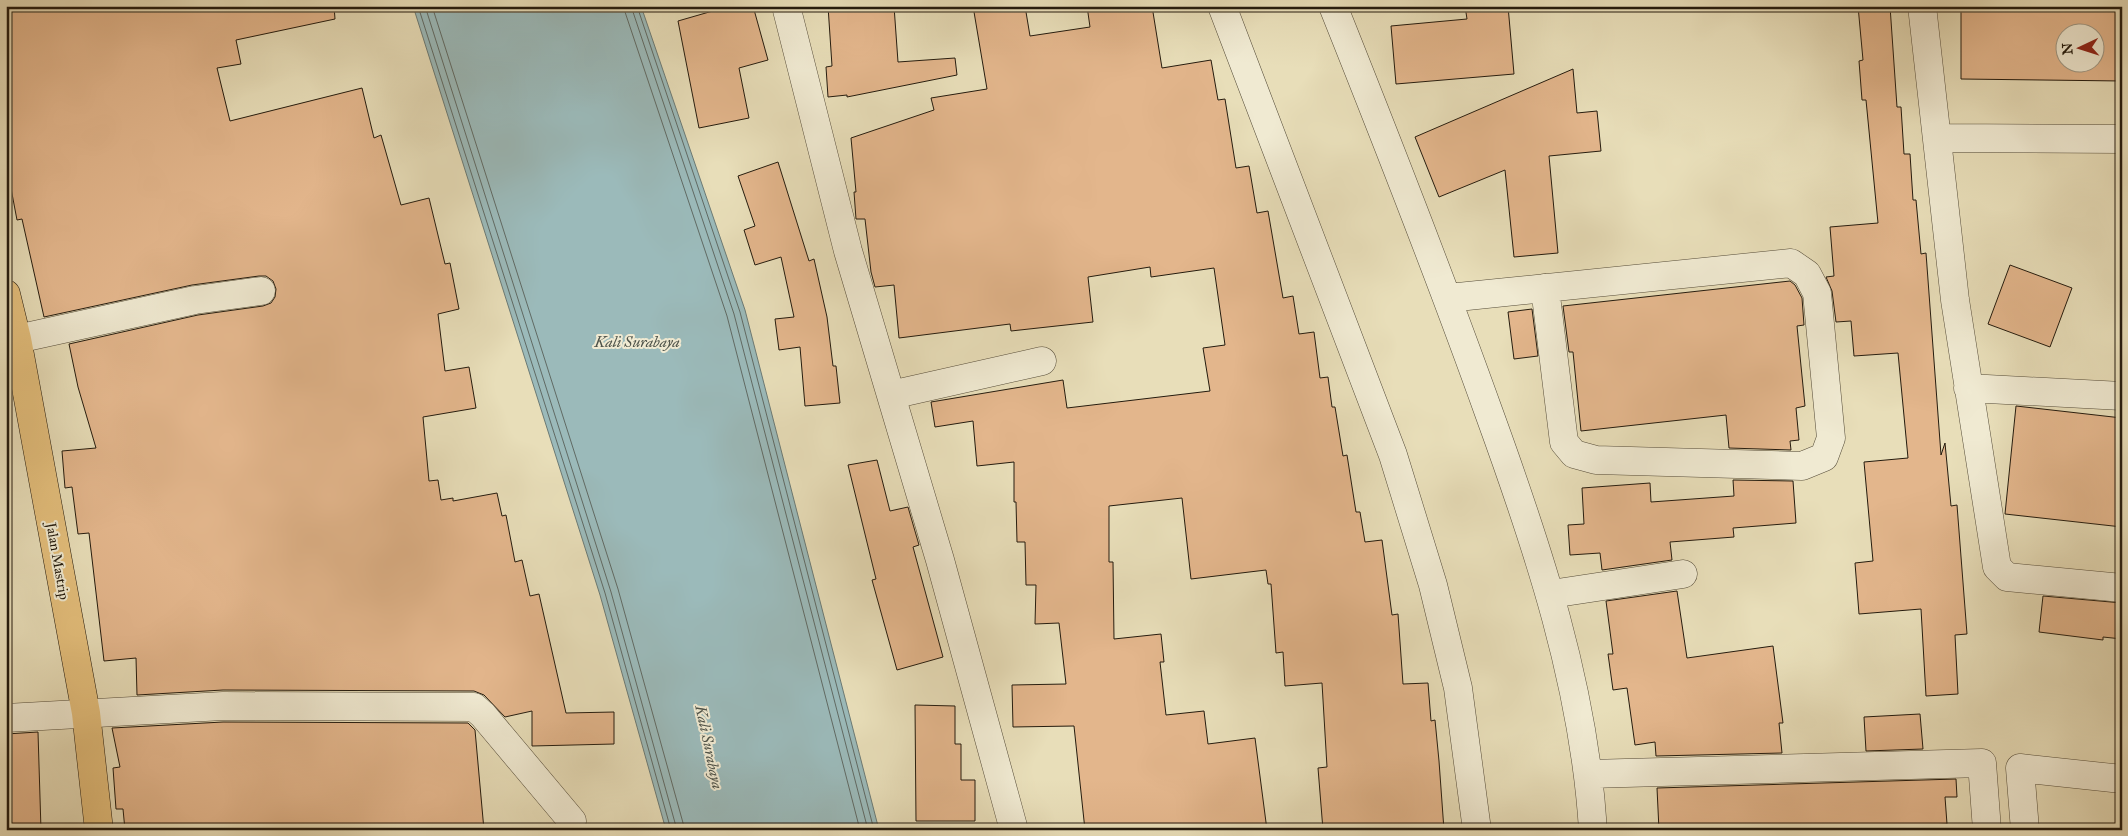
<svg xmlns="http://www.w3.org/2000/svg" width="2128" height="836" font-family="'IM FELL Great Primer',serif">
	<rect width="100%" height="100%" fill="#e8deb9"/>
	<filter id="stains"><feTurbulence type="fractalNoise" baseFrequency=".004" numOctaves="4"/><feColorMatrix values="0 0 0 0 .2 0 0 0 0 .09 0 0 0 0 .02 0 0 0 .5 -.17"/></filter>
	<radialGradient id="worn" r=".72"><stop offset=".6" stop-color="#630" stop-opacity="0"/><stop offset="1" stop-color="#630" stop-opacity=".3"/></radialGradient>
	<path fill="#9bbaba" stroke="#6b7a75" d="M413,6H641L745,310L879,830H666L600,595Z"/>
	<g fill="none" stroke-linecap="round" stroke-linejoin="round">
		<path stroke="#606a64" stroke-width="1" d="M418,6L605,593L671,830
			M425,6L611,592L677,830
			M432,6L618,589L685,830
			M623,6L727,316L860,830
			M631,6L734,314L868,830
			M637,6L740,312L874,830"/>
	</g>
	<path fill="#e3b68c" stroke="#241b0e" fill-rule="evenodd" d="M19,6H334L335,19L236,40L241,64L217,68L230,121L362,88L374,138L381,135L401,205L429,198L445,264L450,263L459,309L438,314L445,371L469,367L476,408L423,417L429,481L438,480L441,500L453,498V501L497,493L502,516L506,515L515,562L522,560L530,596L539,594L566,713L614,712V744L532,746V711L505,717L484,695L474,691L223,690L137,695L136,658L104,661L89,533L78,534L72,487L65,488L62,451L96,448L78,387L69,344L198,315L263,306L271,303L275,297L276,289L273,281L266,276H259L192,285L44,317L22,219L17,220L6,162V9Z
		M730,6H753L768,60L739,68L749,118L699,128L678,21Z
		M828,6H894L898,62L955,58L957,75L847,97V95L828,97L826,67L832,66Z
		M973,6H1025L1030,36L1090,27L1087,6H1152L1162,68L1211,60L1218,100L1225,99L1236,168L1249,166L1257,213L1268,211L1283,298L1293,296L1299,334L1314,332L1320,378L1328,377L1332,407H1335L1343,456L1347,455L1356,512H1360L1365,542L1382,540L1392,615L1398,614L1403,684L1428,683L1431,721L1435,720L1439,761L1444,830H1323L1318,768L1327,767L1322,683L1285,686L1283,652L1276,653L1271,584H1268L1266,570L1191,579L1182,498L1109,506V562H1113L1114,639L1161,634L1164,662H1160L1166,715L1204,711L1208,744L1255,738L1267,830H1085L1074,726L1013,727L1012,685L1066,684L1059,623L1035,624L1036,585H1026L1025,542H1017L1016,502H1014V462L977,466L973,421L935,427L931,402L1063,380L1067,408L1210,391L1203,348L1225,345L1214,268L1151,277L1150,267L1088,277L1093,322L1011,331L1010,324L899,338L894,285L875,287L871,272L865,219H856L854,192H856L851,138L934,110L931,98L987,89Z
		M1465,6H1508L1514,74L1396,84L1391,26L1467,19Z
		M1858,6H1890L1897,107H1901L1904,154H1910L1913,200H1916L1921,254L1926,253L1941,455L1945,443L1951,506L1957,505L1967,634L1955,635L1958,694L1926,696L1921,609L1859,614L1855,563L1873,561L1864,462L1908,458L1898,353L1854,356L1851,321L1836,322L1832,291L1826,277L1834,276L1830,227L1878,223L1866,100H1862L1859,61L1863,60Z
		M1961,6H2122V81L1961,79ZM2066,32H2096V62H2066Z
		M1573,69L1577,113L1597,111L1601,151L1549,156L1558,253L1514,257L1505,170L1439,197L1415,137Z
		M778,162L809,261L814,259L827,317L833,366H836L840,403L805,406L800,347L779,350L775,319L794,317L781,257L755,265L744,230L755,226L738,176Z
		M2010,265L2072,288L2050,347L1988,324Z
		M1790,281L1795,285L1802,298L1804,325L1797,326L1805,406L1796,408L1799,440L1790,441L1791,450L1729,448L1726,415L1581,431L1573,352H1569L1563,306Z
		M1532,309L1538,356L1514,359L1508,312Z
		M2016,406L2122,418V527L2005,514Z
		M877,460L890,511L908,507L919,545L913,547L943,657L897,670L872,580L876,579L848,465Z
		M1733,480L1793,481L1796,523L1733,528L1734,537L1670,542L1672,560L1602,570L1600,553L1570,555L1568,525L1584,524L1582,488L1650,483L1651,502L1734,496Z
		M1677,591L1687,658L1773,646L1783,723H1779L1782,753L1656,756L1655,742L1635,745L1627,688L1613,690L1608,654H1613L1606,601Z
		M2043,596L2122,603V639L2103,637V640L2039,632Z
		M915,705L955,706V744H961V780H975V821H916Z
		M1920,714L1923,749L1866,751L1864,717Z
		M223,722L468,723L475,730L484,830H125L123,809H116L113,768L120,767L112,728Z
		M38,732L41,830H6V734Z
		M1956,779L1957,797H1945L1947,824L1864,829V827L1805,830H1659L1657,788Z"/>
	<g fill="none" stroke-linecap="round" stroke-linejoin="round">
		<defs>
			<path id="minor" d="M786,6L848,251L940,560L1014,830
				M1222,6L1393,455L1433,585L1458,688L1477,830
				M1333,6C1387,141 1440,276 1489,413C1538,548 1584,685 1593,830
				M1922,6L1955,300L1997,567L2007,577L2122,588
				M1938,138L2122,139
				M1448,298L1791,263L1807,274L1817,293L1831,438L1824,457L1802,466L1596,460L1574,454L1564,442L1545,288
				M17,339L195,300L261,291
				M1968,388L2122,396
				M891,395L1042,361
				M1551,594L1683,574
				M6,718L223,706L474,707L483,715L572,821
				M1589,774L1982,763L1987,830
				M2025,830L2020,768L2122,779"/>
			<path id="primary" d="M6,294L17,339L86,713L99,830"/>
		</defs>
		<use href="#minor" stroke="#554c39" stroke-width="29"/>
		<use href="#primary" stroke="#241b0e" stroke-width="29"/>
		<use href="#minor" stroke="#f0ead2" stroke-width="28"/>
		<use href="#primary" stroke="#e4bf7c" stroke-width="28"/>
	</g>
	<g text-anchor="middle" stroke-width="4" stroke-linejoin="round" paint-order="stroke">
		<g font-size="14" fill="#241b0e" stroke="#f0ead2">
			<text transform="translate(58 561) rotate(80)" y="5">Jalan Mastrip</text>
		</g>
		<g font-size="15" font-style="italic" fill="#4e534a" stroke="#f0ead2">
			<text x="637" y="347">Kali Surabaya</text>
			<text transform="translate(709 747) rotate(78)" y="5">Kali Surabaya</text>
		</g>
	</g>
	<rect width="2128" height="836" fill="none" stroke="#e8deb9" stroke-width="25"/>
	<rect x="8" y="8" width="2113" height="821" fill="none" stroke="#241b0e" stroke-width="2.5"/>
	<rect x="12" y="12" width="2103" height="811" fill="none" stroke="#241b0e"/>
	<g transform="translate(2080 48) rotate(266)"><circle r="24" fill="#f0ead2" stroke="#9e9784"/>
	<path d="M0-4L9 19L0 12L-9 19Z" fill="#8f2418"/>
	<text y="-8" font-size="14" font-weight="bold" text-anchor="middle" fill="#241b0e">N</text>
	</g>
	<rect width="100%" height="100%" filter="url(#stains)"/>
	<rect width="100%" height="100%" fill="url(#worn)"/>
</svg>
